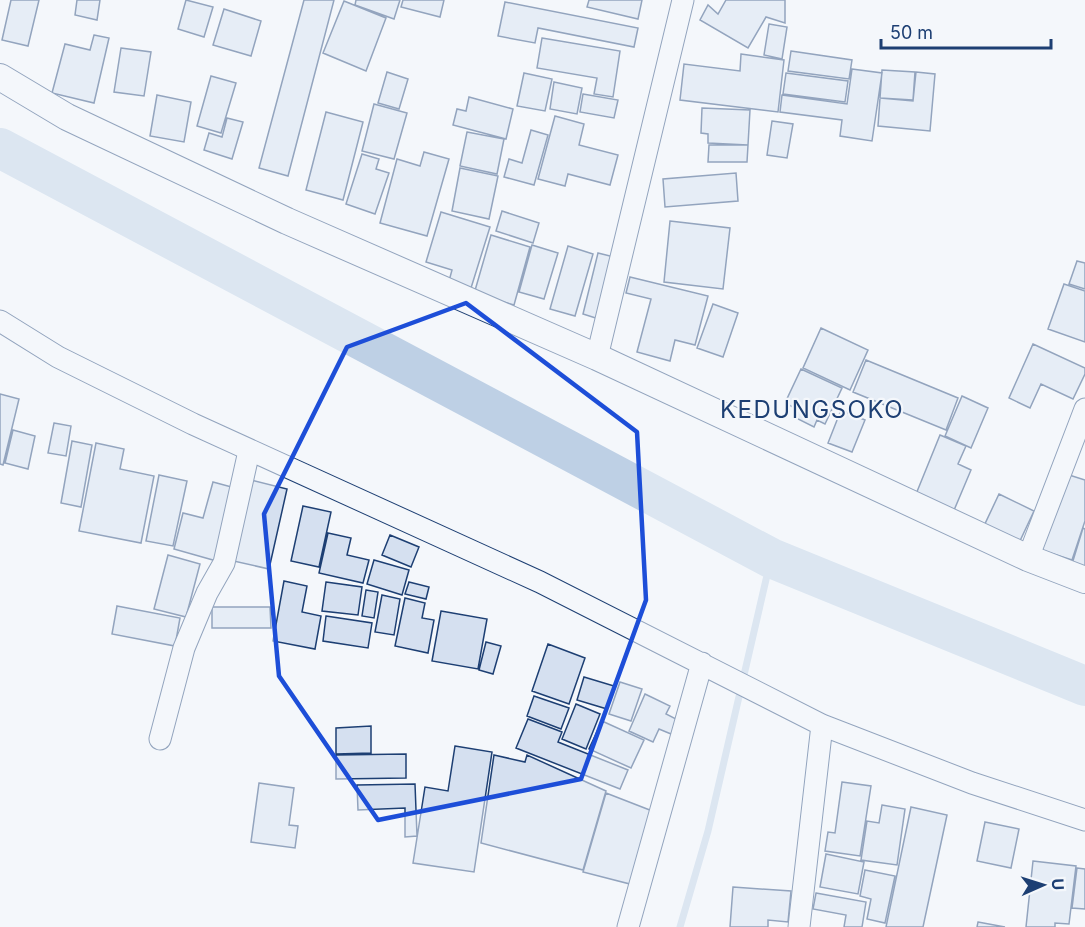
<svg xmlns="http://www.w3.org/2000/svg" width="1085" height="927" font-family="Inter,sans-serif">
	<rect width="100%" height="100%" fill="#f4f7fb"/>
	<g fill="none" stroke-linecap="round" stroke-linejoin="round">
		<path stroke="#bed0e5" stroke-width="7" d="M680,927L708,831L771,558"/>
		<path stroke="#bed0e5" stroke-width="40" d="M0,148L771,558L1085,686"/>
	</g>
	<path fill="#d5e0f0" stroke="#1d3f73" stroke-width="1.5" d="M11,0H39L28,46L2,40Z
		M77,0H100L97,20L75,15Z
		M186,0L213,7L204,37L178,29Z
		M304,0H334L288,176L259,168Z
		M356,0H400L394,19L355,5Z
		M403,0H444L440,17L401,7Z
		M589,0H642L638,19L587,7Z
		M726,0H785V23L766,17L748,48L700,20L708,5L718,14Z
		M344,1L386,18L366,71L323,53Z
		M505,2L638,28L634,47L538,28L535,43L498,36Z
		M224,9L261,21L251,56L213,45Z
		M769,24L787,27L782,59L764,55Z
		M94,35L109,38L94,103L52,93L65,44L90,50Z
		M542,38L620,51L613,97L594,94L597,78L537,68Z
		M121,48L151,52L144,96L114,92Z
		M791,51L852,60L849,79L788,71Z
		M741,54L784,60L778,112L680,100L684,64L740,71Z
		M852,69L882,73L872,141L840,136L842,120L780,112L782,95L847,104Z
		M882,70L915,72L913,100L880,98Z
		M387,72L408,79L399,109L378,103Z
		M916,72L935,74L930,131L878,126L880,98L913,101Z
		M524,73L552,79L545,111L517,106Z
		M786,73L848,81L845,102L783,94Z
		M211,76L236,83L221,133L197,126Z
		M554,82L582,88L577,114L550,109Z
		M583,94L618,100L614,118L580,112Z
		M157,95L191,102L184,142L150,136Z
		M469,97L513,109L506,139L453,125L457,109L466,111Z
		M374,104L407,113L394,159L362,151Z
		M702,108L750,110L748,145L708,143V134L701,133Z
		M326,112L363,122L343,200L306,190Z
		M555,116L584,124L579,145L618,155L610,185L568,174L565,186L538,179Z
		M227,118L243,122L232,159L204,150L209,133L222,137Z
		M772,121L793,124L787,158L767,155Z
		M531,130L548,135L534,185L504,177L509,159L522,163Z
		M467,132L504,139L497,174L460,166Z
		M709,145H748L747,162H708Z
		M424,152L449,159L427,236L380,223L397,159L420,166Z
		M362,154L379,159L376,169L389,173L375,214L346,204Z
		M460,168L498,176L489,219L452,211Z
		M736,173L738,201L665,207L663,179Z
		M502,211L539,223L533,243L496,231Z
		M441,212L490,227L471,288L449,281L452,270L426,262Z
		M670,221L730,228L723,289L664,282Z
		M491,235L530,247L514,305L474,294Z
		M532,245L558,253L544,299L519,292Z
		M568,246L593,254L575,316L550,309Z
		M598,253L618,258L602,320L583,314Z
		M1077,261L1085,263V289L1069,284Z
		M630,277L708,296L695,345L675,340L670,361L637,352L651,299L626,293Z
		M1064,284L1085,291V342L1048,329Z
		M713,304L738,313L723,357L697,348Z
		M821,328L868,350L850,390L803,368Z
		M1033,344L1085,368V374L1073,399L1041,384L1030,408L1009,398Z
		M866,360L958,398L946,430L853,392Z
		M801,369L842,388L825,424L817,420L814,427L794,417L797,409L785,403Z
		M0,394L19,399L3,465L0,464Z
		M962,396L988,408L971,448L945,436Z
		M841,410L865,420L852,452L828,443Z
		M54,423L71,426L66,456L48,453Z
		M13,430L35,436L28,469L5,463Z
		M940,435L966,446L958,464L971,470L952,515L914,499Z
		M72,441L92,445L81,507L61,503Z
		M96,443L124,449L120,469L154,476L141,543L79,531Z
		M1066,474L1085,480V521L1072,560L1041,550Z
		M159,475L187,481L173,546L146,541Z
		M247,479L287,489L269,569L229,560Z
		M213,482L239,489L220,562L174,549L183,513L203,518Z
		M999,494L1034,511L1018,545L983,528Z
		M303,506L331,512L319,567L291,561Z
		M1083,528L1085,529V568L1072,564Z
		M328,533L351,538L347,555L369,560L363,583L319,573Z
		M390,535L419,547L411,567L382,555Z
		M168,555L200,564L186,617L154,609Z
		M374,560L409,570L402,595L367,584Z
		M284,581L307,586L302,612L321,616L315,649L273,641Z
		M326,582L362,587L358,615L322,611Z
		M409,582L429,587L426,599L405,594Z
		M366,590L378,592L374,618L362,616Z
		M382,595L400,599L394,635L375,632Z
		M405,598L425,603L422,618L434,620L428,653L395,646Z
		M117,606L180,618L175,646L112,634Z
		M212,607H270L271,628H212Z
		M441,611L487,619L478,669L432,661Z
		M326,616L372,623L368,648L323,641Z
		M486,642L501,646L493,674L479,670Z
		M548,644L585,658L569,704L532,691Z
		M584,677L614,686L607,709L577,700Z
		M620,682L642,689L631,721L609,714Z
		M645,694L670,706L666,714L678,720L671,734L659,729L653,742L629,731Z
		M534,696L569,708L561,729L527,716Z
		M576,704L600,714L586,749L562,739Z
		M528,719L562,732L558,742L628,770L620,789L516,748Z
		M602,721L644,740L631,768L589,749Z
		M371,726V753L336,754V728Z
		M455,746L492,752L474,872L413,863L425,787L448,791Z
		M406,754V778L336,779V755Z
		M494,755L525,762L527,755L606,791L583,870L481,843Z
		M842,782L871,786L860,856L825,851L828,832L835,833Z
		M259,783L294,788L289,825L298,826L295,848L251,842Z
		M415,784L417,836L405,837V808L358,810L357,785Z
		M606,793L660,814L630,884L583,872Z
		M882,805L905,809L897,865L861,860L867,821L879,823Z
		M911,807L947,815L923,927H886Z
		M985,822L1019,829L1011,868L977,861Z
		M826,854L864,862L858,894L820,887Z
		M1033,861L1076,866L1069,924L1055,923V927H1026Z
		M1077,868L1085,869V909L1072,908Z
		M865,870L895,876L885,923L867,919L871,899L860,896Z
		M733,887L791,891L788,922L768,920V927H730Z
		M816,893L866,902L862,927H844L846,915L813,909Z
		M978,922L1005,927H977Z"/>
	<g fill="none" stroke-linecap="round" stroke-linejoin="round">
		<defs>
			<path id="minor" d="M0,321L58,357L193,424L540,582L822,725L972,783L1085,820
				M597,357L683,0
				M1028,558L1085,409
				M160,739L184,648L207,593L224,563L249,451
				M628,927L702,663
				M799,927L822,725"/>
			<path id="tertiary" d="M0,77L67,117L287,221L597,357L1028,558L1085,580"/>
		</defs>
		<use href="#minor" stroke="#1d3f73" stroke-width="23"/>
		<use href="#tertiary" stroke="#1d3f73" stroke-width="28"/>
		<use href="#minor" stroke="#f4f7fb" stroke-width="21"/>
		<use href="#tertiary" stroke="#f4f7fb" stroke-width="26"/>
	</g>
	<path d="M0 0H1085V927H0ZM466,303L637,432L646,600L581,779L378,820L279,676L264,514L347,347Z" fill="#f4f7fb" fill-opacity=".55" fill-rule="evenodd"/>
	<path fill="none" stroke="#1d4ed8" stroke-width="4.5" stroke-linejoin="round" d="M466,303L637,432L646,600L581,779L378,820L279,676L264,514L347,347Z"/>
	<g text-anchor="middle" stroke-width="4.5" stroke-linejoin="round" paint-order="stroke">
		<g font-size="24" letter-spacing="1.5" fill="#1d3f73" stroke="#f4f7fb">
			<text x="812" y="418">KEDUNGSOKO</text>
		</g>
	</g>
	<g transform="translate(1043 885) rotate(87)" stroke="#f4f7fb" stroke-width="4.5" paint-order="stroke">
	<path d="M0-4.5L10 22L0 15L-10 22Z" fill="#1d3f73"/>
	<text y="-9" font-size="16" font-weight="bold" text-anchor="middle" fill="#1d3f73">U</text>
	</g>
	<path d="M881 39v9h170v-9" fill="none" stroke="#1d3f73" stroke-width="3"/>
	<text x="890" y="39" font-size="18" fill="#1d3f73" stroke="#f4f7fb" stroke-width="4.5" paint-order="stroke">50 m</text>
</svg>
